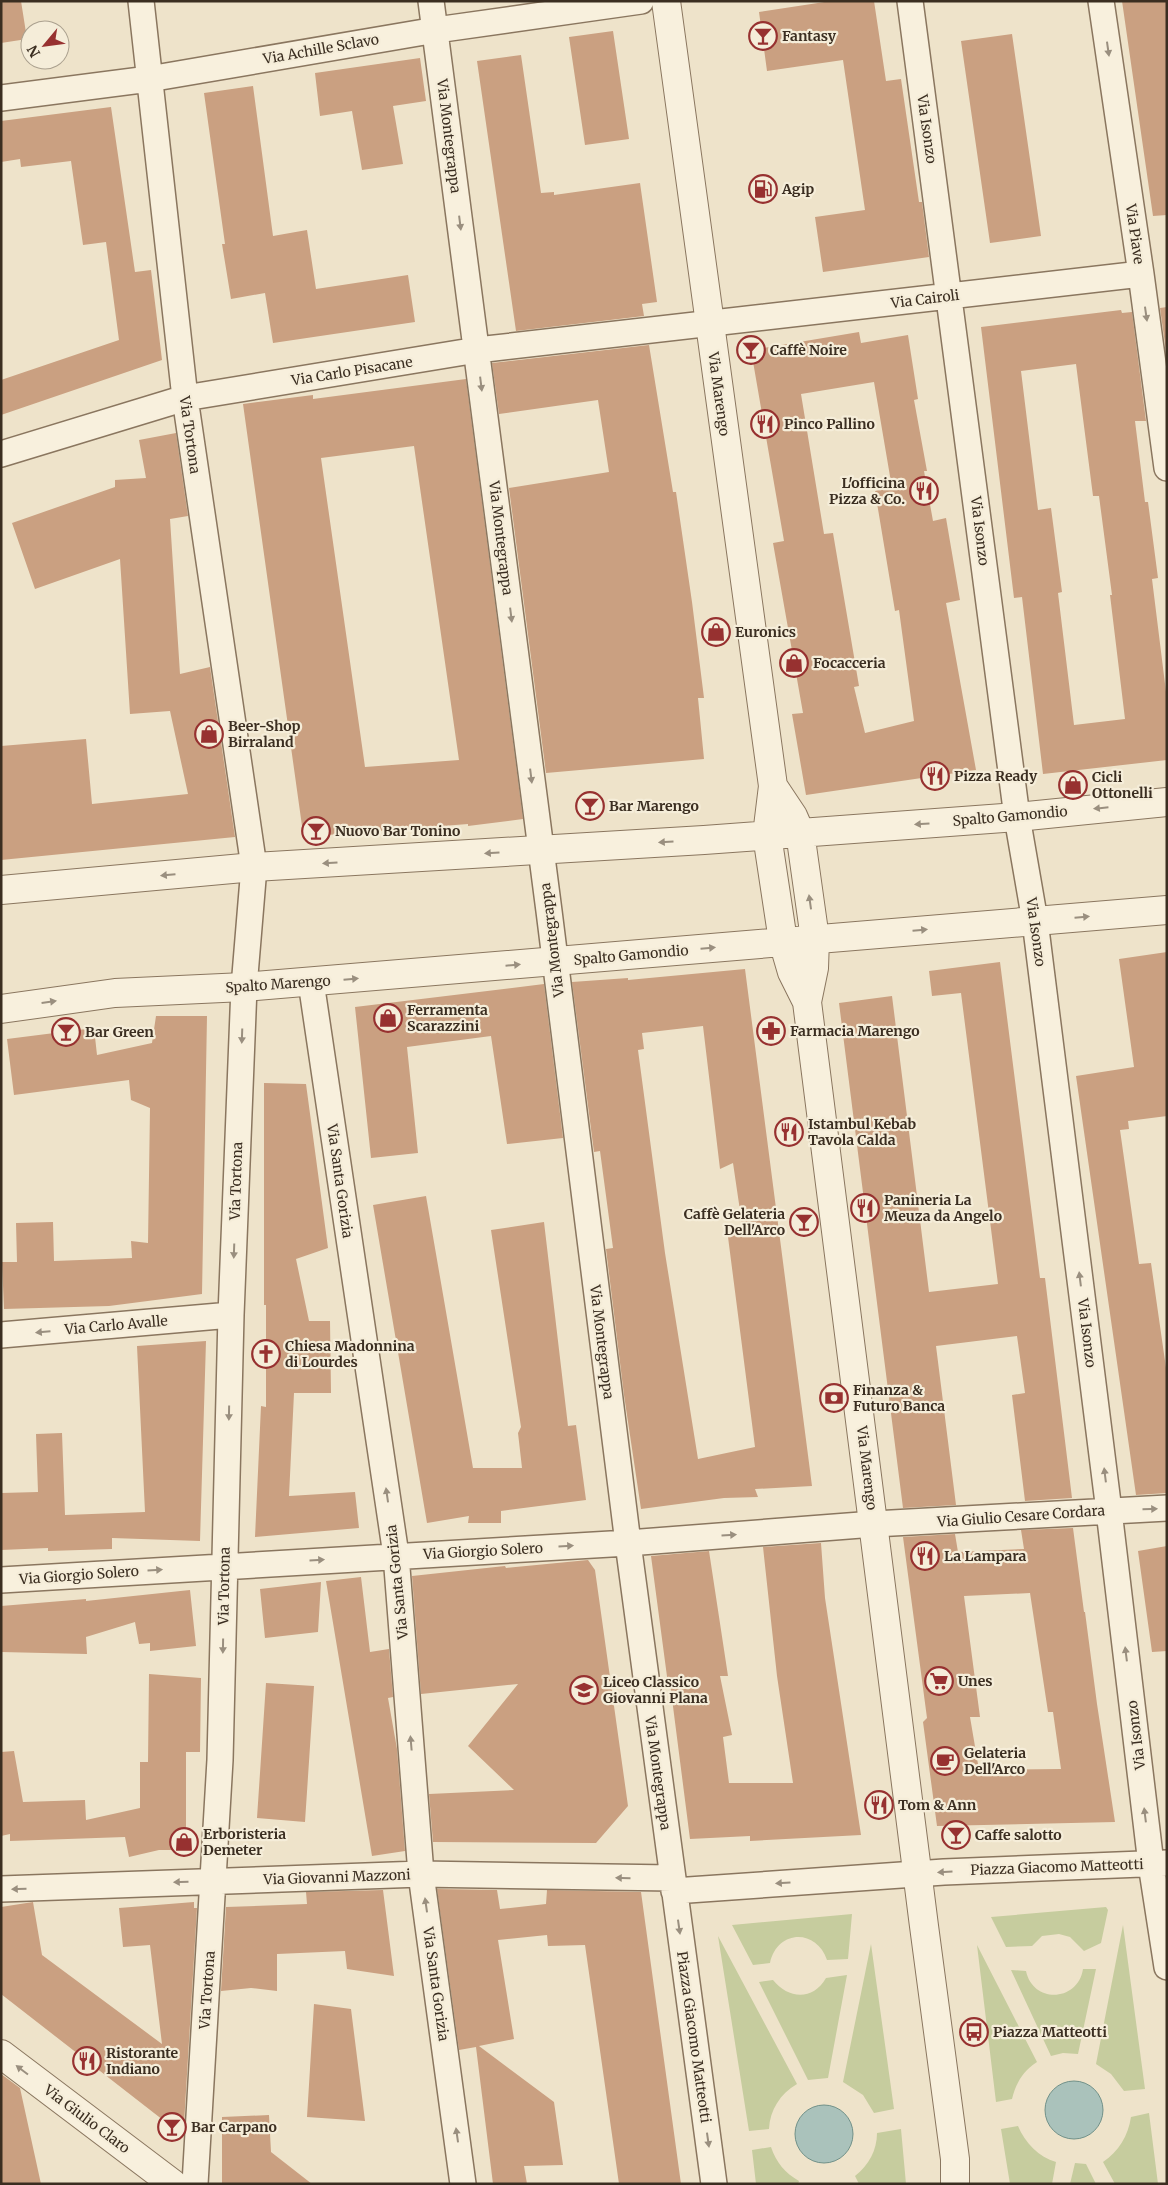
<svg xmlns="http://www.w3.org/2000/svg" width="1168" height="2185" font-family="Merriweather,serif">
	<rect width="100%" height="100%" fill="#eee3ca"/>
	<path fill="#c6cc9e" d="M1106,1907L1108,1910L1101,1943L1084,1951L1070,1937L1059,1934L1042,1936L1032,1946L1006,1947L991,1917Z
		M852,1914L848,1959L827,1960C816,1928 777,1930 770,1963L753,1965L732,1925Z
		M1123,1925L1145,2089L1124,2091L1111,2074L1096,2064Z
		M718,1936L797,2084C780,2094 770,2110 769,2129L749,2131Z
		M871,1944L894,2109L874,2113L863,2095L843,2082Z
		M977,1945L1037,2062C1023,2071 1016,2083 1012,2099L996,2102Z
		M1083,1969H1096L1078,2054L1063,2053L1051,2056L1011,1970L1026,1971C1033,2004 1078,2002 1083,1969Z
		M847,1975L828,2078L808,2080L759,1982L773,1980C788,1999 813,2001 826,1978Z
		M1149,2113L1158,2184H1115L1103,2162C1119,2151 1128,2136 1131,2117Z
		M1018,2126C1025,2143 1039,2157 1056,2162L1052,2184H1010L1001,2129Z
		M901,2129L906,2184H859L855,2176C869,2165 877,2150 877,2133Z
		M771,2147C776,2162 785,2173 799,2181L798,2184H756L752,2150Z
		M1075,2163L1086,2164L1096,2184H1070Z"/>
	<path fill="#aac2bb" stroke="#719189" d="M1045 2110a29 29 0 1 1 58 0a29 29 0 1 1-58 0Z
		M795 2134a29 29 0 1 1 58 0a29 29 0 1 1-58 0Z"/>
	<path fill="#caa081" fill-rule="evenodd" d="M1,1H21L27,39L1,43Z
		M831,1H874L886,81L901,79L919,202H922L929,257L823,272L815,217L865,210L843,60L767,71L759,12Z
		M1122,1H1167V215L1153,216Z
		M613,31L629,139L585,145L569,37Z
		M1012,34L1041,236L990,243L961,41Z
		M521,55L541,193L554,192V195L640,183L657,302L642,304L644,316L516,331L477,61Z
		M420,58L426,101L393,106L403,164L362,170L352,111L320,116L315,73Z
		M253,86L273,236L307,230L316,289L408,275L415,322L273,343L265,293L231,299L222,244H225L204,93Z
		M111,107L135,272L151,270L162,360L1,415V380L119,340L106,242L83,245L71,161L21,167L20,159L1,162V121Z
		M1167,307V358L1160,308Z
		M1121,310L1122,313L1132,312L1146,421H1135L1145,502H1148L1158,578L1152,579L1167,700V760L1043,774L1022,597L1014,598L981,327ZM1076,364L1093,496H1099L1112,595H1110L1125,719L1074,725L1058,593L1062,592L1051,508L1038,510L1021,371Z
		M859,332L861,343L908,335L918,399L914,400L927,471H924L933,521L946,518L960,600L946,603L976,770L806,795L792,714L803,713L773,543L784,541L751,350ZM874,382L892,488L875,491L895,611L899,610L914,721L865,733L854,687L859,686L833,533L824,534L801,394Z
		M649,345L673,492H676L692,602L704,698H698L704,759L546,773L509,488L609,472L598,400L499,414L492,363Z
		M466,379L523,819L468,826V824L327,835V830L303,833L243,404L313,395V399ZM414,446L459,760L365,767L321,458Z
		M176,433L188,516L170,519L180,674L210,667L235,837L1,860V746L86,739L92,804L188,794L170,711L130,714L120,559L35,589L12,523L115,487V480L146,478L139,440Z
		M1167,952V1116L1128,1121L1129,1129L1120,1130L1139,1264L1151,1263L1167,1375V1493L1136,1495L1076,1076L1134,1067L1119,959Z
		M1000,962L1040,1278H1045L1072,1498L1025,1501L1012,1395L1025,1393L1017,1336L936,1346L956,1505L903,1508L839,1003L892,996L929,1292L998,1284L961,993L932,996L929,971Z
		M745,969L812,1486L755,1489L758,1497L724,1498L641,1509L624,1395L606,1249L613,1248L600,1151L594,1152L572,982L628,978V980ZM703,1026L720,1169L733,1163L743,1231L728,1237L755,1447L698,1459L665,1253L638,1050L644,1049L642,1033Z
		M544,984L563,1138L507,1144L491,1036L407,1047L418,1153L371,1158L355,1007Z
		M156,1016H207L202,1294L109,1306L4,1309L2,1262H17L16,1223L53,1222L54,1261L132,1258L131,1241L148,1243L150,1108L131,1100L129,1080L14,1095L7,1039L94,1028L97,1055L152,1043Z
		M264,1083L306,1084L328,1248L296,1259L309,1321H330L331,1393H294L289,1496L355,1492L359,1528L255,1537L261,1406L266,1407V1305H264Z
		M426,1196L473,1468H522L518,1433L521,1427L491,1230L544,1222L568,1426L576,1425L586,1500L501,1511V1523H468L469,1516L427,1523L373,1205Z
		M206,1341L200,1541L112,1538V1549L48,1551V1548L1,1550V1493L38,1492L36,1434L62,1433L65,1515L145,1512L137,1346Z
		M1073,1528L1084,1612H1085L1097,1704L1115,1822L937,1826L923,1722L927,1718L903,1537L955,1534L958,1552L1024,1549L1021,1530ZM1030,1593L1048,1712H1053L1061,1769L979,1770L970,1717H980L964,1596Z
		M821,1543L825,1598L861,1835L750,1841V1836L690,1839L670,1683L668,1684L651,1556L709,1551L728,1676H720L732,1735L723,1737L729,1783H793L777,1676L763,1547Z
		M1167,1546V1651L1152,1652L1138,1551Z
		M588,1560L595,1570L628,1806L596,1843L433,1842L429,1794L514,1790L468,1746L518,1684L421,1694L412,1576L505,1566L506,1568Z
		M361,1577L370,1652L389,1649L393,1697L388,1698L397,1749L405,1851L372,1856L326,1581Z
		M321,1582L318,1632L265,1638L260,1589Z
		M190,1590L196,1646L150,1651V1643L139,1644L135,1622L86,1637L87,1654L1,1652V1606L86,1599V1601Z
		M149,1674L201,1678L200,1752H186V1850H159L129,1857L125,1837L10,1841V1834L1,1836V1752L14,1751L23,1802L85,1800L86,1820L140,1808V1762H148Z
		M266,1683L314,1686L305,1822L257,1818Z
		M437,1889L497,1890L500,1909L546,1904L547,1890L641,1892L681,2184H619L585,1945L548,1946L547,1935L498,1940L514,2039L479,2046L554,2102L563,2165L524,2166L527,2184H493L476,2047L459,2050Z
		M383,1890L394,1976L347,1969L345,1951L277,1954V1991L251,1988L221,1991L226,1907L307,1904L306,1892Z
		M33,1902L42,1955L162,2044L150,1945L123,1947L119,1908L194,1902V1908H197L184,2124L172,2127L1,1994V1907Z
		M314,2004L351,2009L365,2121L307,2117Z
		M1,2074L20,2088L41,2184H1Z
		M269,2115L271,2152L312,2184H222V2117Z"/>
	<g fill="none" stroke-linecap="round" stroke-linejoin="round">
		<defs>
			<path id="minor" d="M141,1L185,398L254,867L244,987L231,1315L220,1760L195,2184
				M431,1L549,911L628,1543L714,2184
				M910,1L1017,817L1035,921L1109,1511L1151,1864L1167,1967
				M1101,1L1141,274L1167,468
				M1,98L149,79L436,30L641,1
				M1,454L185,398L477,350L1141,274
				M311,982L396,1555L421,1874L463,2184
				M1,1335L231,1315
				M1,1580L628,1543L874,1524L1167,1508
				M1,1889L421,1874L672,1878
				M674,1891L944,1872L1167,1863"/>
			<path id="tertiary" d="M666,1L773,786L767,835L783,941L792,972L807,1002
				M773,786L793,816L800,832L815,939L814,968L807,1002L924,1926L955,2159V2184
				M1,890L254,867L704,840L1017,817L1167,802
				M1,1009L115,993L244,987L1167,910
				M1,2054L173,2184"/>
		</defs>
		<use href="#minor" stroke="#8a765f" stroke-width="28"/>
		<use href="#tertiary" stroke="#8a765f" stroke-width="30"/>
		<use href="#minor" stroke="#f8f0dd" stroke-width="25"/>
		<use href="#tertiary" stroke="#f8f0dd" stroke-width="28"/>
	</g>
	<defs><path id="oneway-solid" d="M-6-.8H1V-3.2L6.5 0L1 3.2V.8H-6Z" transform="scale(1.25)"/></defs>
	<g fill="#9a8f7f">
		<use href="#oneway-solid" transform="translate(1108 49) rotate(82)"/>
		<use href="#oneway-solid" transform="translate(460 223) rotate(83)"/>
		<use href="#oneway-solid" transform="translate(1146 314) rotate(82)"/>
		<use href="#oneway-solid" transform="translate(481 384) rotate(83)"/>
		<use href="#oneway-solid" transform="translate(511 615) rotate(83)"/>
		<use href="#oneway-solid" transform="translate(531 776) rotate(83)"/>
		<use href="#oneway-solid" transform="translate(1101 808) rotate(174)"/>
		<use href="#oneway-solid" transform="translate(922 824) rotate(176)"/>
		<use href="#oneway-solid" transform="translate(666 842) rotate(177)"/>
		<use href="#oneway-solid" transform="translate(492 853) rotate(176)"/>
		<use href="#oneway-solid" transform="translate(330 863) rotate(176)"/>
		<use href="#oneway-solid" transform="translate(168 875) rotate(175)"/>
		<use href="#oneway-solid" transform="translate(810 902) rotate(-98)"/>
		<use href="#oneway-solid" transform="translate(1082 917) rotate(-5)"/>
		<use href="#oneway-solid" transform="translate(920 930) rotate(-5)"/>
		<use href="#oneway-solid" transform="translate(708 948) rotate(-5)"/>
		<use href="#oneway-solid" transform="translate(513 965) rotate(-5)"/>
		<use href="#oneway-solid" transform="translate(351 979) rotate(-5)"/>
		<use href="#oneway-solid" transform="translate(49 1002) rotate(-8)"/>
		<use href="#oneway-solid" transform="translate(242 1036) rotate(92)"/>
		<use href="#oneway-solid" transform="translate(234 1251) rotate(92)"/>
		<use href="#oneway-solid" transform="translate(1080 1279) rotate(-97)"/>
		<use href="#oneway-solid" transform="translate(43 1332) rotate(175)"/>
		<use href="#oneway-solid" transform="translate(229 1413) rotate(91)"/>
		<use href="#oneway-solid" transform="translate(1105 1475) rotate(-97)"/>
		<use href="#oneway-solid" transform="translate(387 1495) rotate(-98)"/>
		<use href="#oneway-solid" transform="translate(1150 1509) rotate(-2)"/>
		<use href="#oneway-solid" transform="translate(729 1535) rotate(-4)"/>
		<use href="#oneway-solid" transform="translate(566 1546) rotate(-3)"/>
		<use href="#oneway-solid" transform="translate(317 1560) rotate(-3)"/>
		<use href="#oneway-solid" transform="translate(155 1570) rotate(-4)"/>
		<use href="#oneway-solid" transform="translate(223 1646) rotate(91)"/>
		<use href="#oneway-solid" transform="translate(1126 1654) rotate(-97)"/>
		<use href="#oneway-solid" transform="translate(411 1743) rotate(-95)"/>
		<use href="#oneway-solid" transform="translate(1145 1815) rotate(-97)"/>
		<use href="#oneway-solid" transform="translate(945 1872) rotate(177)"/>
		<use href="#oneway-solid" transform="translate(623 1878) rotate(-179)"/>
		<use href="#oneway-solid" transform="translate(181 1882) rotate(178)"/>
		<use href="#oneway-solid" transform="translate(783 1883) rotate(176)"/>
		<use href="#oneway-solid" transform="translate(19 1889) rotate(178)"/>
		<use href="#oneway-solid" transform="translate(426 1905) rotate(-98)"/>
		<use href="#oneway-solid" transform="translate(679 1927) rotate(82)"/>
		<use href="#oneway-solid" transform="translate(22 2070) rotate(-143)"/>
		<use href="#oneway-solid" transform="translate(457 2135) rotate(-98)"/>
		<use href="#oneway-solid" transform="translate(708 2140) rotate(82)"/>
	</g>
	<defs>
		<symbol id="bar-ring" viewBox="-11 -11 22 22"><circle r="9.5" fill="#f5edd9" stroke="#973130" stroke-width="1.5"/><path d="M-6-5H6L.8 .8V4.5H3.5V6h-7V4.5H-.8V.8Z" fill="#973130"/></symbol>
		<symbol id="fuel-ring" viewBox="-11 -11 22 22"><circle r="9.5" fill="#f5edd9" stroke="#973130" stroke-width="1.5"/><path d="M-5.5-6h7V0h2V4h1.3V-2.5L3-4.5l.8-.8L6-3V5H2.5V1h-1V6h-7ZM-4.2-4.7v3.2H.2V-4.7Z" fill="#973130"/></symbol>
		<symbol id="restaurant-ring" viewBox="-11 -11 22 22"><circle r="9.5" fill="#f5edd9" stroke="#973130" stroke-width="1.5"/><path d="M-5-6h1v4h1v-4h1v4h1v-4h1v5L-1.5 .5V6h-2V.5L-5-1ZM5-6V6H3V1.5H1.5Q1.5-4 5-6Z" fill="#973130"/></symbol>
		<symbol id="shop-ring" viewBox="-11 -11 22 22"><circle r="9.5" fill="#f5edd9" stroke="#973130" stroke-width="1.5"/><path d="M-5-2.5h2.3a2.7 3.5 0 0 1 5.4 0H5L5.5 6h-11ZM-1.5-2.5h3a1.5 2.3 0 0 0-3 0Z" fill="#973130"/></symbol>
		<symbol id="pharmacy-ring" viewBox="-11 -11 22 22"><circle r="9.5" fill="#f5edd9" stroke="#973130" stroke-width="1.5"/><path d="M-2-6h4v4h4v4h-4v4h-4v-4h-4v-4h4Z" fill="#973130"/></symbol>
		<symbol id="church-ring" viewBox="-11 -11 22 22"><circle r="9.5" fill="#f5edd9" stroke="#973130" stroke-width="1.5"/><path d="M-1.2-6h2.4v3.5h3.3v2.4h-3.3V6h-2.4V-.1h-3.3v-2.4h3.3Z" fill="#973130"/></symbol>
		<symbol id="bank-ring" viewBox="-11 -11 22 22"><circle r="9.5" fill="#f5edd9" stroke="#973130" stroke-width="1.5"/><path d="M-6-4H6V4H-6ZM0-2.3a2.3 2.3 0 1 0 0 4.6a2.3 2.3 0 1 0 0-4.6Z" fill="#973130"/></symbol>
		<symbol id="supermarket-ring" viewBox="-11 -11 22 22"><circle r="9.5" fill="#f5edd9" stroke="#973130" stroke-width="1.5"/><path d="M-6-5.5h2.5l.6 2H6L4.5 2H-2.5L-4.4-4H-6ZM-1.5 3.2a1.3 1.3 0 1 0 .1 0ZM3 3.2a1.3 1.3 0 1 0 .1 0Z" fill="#973130"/></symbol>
		<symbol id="school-ring" viewBox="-11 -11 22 22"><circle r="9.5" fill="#f5edd9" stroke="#973130" stroke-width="1.5"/><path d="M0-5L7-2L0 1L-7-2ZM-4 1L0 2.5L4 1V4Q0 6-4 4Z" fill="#973130"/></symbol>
		<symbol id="cafe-ring" viewBox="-11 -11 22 22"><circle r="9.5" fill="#f5edd9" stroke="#973130" stroke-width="1.5"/><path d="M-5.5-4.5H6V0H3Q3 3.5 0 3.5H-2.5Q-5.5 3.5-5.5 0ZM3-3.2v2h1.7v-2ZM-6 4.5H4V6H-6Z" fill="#973130"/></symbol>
		<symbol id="bus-ring" viewBox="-11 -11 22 22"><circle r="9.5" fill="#f5edd9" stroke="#973130" stroke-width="1.5"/><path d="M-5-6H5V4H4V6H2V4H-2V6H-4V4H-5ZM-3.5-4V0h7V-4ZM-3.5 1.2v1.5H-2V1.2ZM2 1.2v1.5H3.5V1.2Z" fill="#973130"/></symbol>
	</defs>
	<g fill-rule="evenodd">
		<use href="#bar-ring" x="747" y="20" width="32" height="32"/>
		<use href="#fuel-ring" x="747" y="173" width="32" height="32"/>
		<use href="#bar-ring" x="735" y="334" width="32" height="32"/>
		<use href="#restaurant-ring" x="749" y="408" width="32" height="32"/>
		<use href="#restaurant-ring" x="908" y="475" width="32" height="32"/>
		<use href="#shop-ring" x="700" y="616" width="32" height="32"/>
		<use href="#shop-ring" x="778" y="647" width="32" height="32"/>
		<use href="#shop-ring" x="193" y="718" width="32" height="32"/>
		<use href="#restaurant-ring" x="919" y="760" width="32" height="32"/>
		<use href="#shop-ring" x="1057" y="769" width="32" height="32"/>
		<use href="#bar-ring" x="574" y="790" width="32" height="32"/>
		<use href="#bar-ring" x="300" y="815" width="32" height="32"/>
		<use href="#shop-ring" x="372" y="1002" width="32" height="32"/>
		<use href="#pharmacy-ring" x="755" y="1015" width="32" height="32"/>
		<use href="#bar-ring" x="50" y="1016" width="32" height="32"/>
		<use href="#restaurant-ring" x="773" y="1116" width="32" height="32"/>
		<use href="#restaurant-ring" x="849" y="1192" width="32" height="32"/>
		<use href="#bar-ring" x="788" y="1206" width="32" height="32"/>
		<use href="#church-ring" x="250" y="1338" width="32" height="32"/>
		<use href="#bank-ring" x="818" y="1382" width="32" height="32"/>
		<use href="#restaurant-ring" x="909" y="1540" width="32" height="32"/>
		<use href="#supermarket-ring" x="923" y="1665" width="32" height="32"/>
		<use href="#school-ring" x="568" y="1674" width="32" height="32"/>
		<use href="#cafe-ring" x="929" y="1745" width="32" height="32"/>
		<use href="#restaurant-ring" x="863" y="1789" width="32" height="32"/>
		<use href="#bar-ring" x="940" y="1819" width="32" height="32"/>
		<use href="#shop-ring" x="168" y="1826" width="32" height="32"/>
		<use href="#bus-ring" x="958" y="2016" width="32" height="32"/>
		<use href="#restaurant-ring" x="71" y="2045" width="32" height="32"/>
		<use href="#bar-ring" x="156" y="2111" width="32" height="32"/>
	</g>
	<g text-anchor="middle" stroke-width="4.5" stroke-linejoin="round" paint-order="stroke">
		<g font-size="14" font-weight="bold" fill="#3b2e21" stroke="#f5edd9" text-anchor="start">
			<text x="782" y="41">Fantasy</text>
			<text x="782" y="194">Agip</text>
			<text x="770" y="355">Caffè Noire</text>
			<text x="784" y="429">Pinco Pallino</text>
			<text x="905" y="488" text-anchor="end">L'officina<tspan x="905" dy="16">Pizza &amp; Co.</tspan></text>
			<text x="735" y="637">Euronics</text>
			<text x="813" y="668">Focacceria</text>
			<text x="228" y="731">Beer-Shop<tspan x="228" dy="16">Birraland</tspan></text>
			<text x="954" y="781">Pizza Ready</text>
			<text x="1092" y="782">Cicli<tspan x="1092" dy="16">Ottonelli</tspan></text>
			<text x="609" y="811">Bar Marengo</text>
			<text x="335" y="836">Nuovo Bar Tonino</text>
			<text x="407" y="1015">Ferramenta<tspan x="407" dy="16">Scarazzini</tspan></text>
			<text x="790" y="1036">Farmacia Marengo</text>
			<text x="85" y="1037">Bar Green</text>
			<text x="808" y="1129">Istambul Kebab<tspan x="808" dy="16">Tavola Calda</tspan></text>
			<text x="884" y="1205">Panineria La<tspan x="884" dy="16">Meuza da Angelo</tspan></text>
			<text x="785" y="1219" text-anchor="end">Caffè Gelateria<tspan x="785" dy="16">Dell'Arco</tspan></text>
			<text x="285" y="1351">Chiesa Madonnina<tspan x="285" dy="16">di Lourdes</tspan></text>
			<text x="853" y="1395">Finanza &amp;<tspan x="853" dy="16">Futuro Banca</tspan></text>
			<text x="944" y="1561">La Lampara</text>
			<text x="958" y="1686">Unes</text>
			<text x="603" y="1687">Liceo Classico<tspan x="603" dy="16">Giovanni Plana</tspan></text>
			<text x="964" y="1758">Gelateria<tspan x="964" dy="16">Dell'Arco</tspan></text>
			<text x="898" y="1810">Tom &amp; Ann</text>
			<text x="203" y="1839">Erboristeria<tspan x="203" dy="16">Demeter</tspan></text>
			<text x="975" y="1840">Caffe salotto</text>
			<text x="993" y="2037">Piazza Matteotti</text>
			<text x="106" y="2058">Ristorante<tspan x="106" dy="16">Indiano</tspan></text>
			<text x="191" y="2132">Bar Carpano</text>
		</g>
		<g font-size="14" fill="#3b2e21" stroke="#f5edd9">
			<text transform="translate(321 49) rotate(-10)" y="5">Via Achille Sclavo</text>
			<text transform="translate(927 129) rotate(82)" y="5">Via Isonzo</text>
			<text transform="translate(449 136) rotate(83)" y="5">Via Montegrappa</text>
			<text transform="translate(1135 234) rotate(82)" y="5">Via Piave</text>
			<text transform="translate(925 299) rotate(-7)" y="5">Via Cairoli</text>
			<text transform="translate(352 371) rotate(-9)" y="5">Via Carlo Pisacane</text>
			<text transform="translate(719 394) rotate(82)" y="5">Via Marengo</text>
			<text transform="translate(190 435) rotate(82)" y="5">Via Tortona</text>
			<text transform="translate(980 531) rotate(83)" y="5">Via Isonzo</text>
			<text transform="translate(501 538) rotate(83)" y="5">Via Montegrappa</text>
			<text transform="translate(1010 816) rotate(-5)" y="5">Spalto Gamondio</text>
			<text transform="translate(1036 932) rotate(82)" y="5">Via Isonzo</text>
			<text transform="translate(552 940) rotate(-97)" y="5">Via Montegrappa</text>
			<text transform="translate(631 955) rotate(-5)" y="5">Spalto Gamondio</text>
			<text transform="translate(278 984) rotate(-4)" y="5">Spalto Marengo</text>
			<text transform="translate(236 1181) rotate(-88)" y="5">Via Tortona</text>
			<text transform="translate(340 1181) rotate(82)" y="5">Via Santa Gorizia</text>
			<text transform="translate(116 1325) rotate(-5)" y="5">Via Carlo Avalle</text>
			<text transform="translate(1087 1333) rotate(83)" y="5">Via Isonzo</text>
			<text transform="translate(602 1342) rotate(83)" y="5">Via Montegrappa</text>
			<text transform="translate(867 1468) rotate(83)" y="5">Via Marengo</text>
			<text transform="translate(1021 1516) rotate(-4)" y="5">Via Giulio Cesare Cordara</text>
			<text transform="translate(483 1551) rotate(-3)" y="5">Via Giorgio Solero</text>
			<text transform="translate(79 1575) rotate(-4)" y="5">Via Giorgio Solero</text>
			<text transform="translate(397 1582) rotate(-96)" y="5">Via Santa Gorizia</text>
			<text transform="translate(224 1586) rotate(-89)" y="5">Via Tortona</text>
			<text transform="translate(1136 1735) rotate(-97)" y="5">Via Isonzo</text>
			<text transform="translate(658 1773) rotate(82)" y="5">Via Montegrappa</text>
			<text transform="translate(1057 1867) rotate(-2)" y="5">Piazza Giacomo Matteotti</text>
			<text transform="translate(337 1877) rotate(-2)" y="5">Via Giovanni Mazzoni</text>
			<text transform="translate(436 1984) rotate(82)" y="5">Via Santa Gorizia</text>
			<text transform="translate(207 1990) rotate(-86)" y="5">Via Tortona</text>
			<text transform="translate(694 2037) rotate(82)" y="5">Piazza Giacomo Matteotti</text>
			<text transform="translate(87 2119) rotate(37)" y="5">Via Giulio Claro</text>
		</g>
	</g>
	<rect width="1168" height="2185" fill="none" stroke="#3b2e21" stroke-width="5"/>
	<g transform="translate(45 45) rotate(241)"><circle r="24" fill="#f5edd9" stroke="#aba18f"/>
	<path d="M0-4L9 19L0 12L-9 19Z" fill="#973130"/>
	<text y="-8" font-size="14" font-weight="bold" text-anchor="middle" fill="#3b2e21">N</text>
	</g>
</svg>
